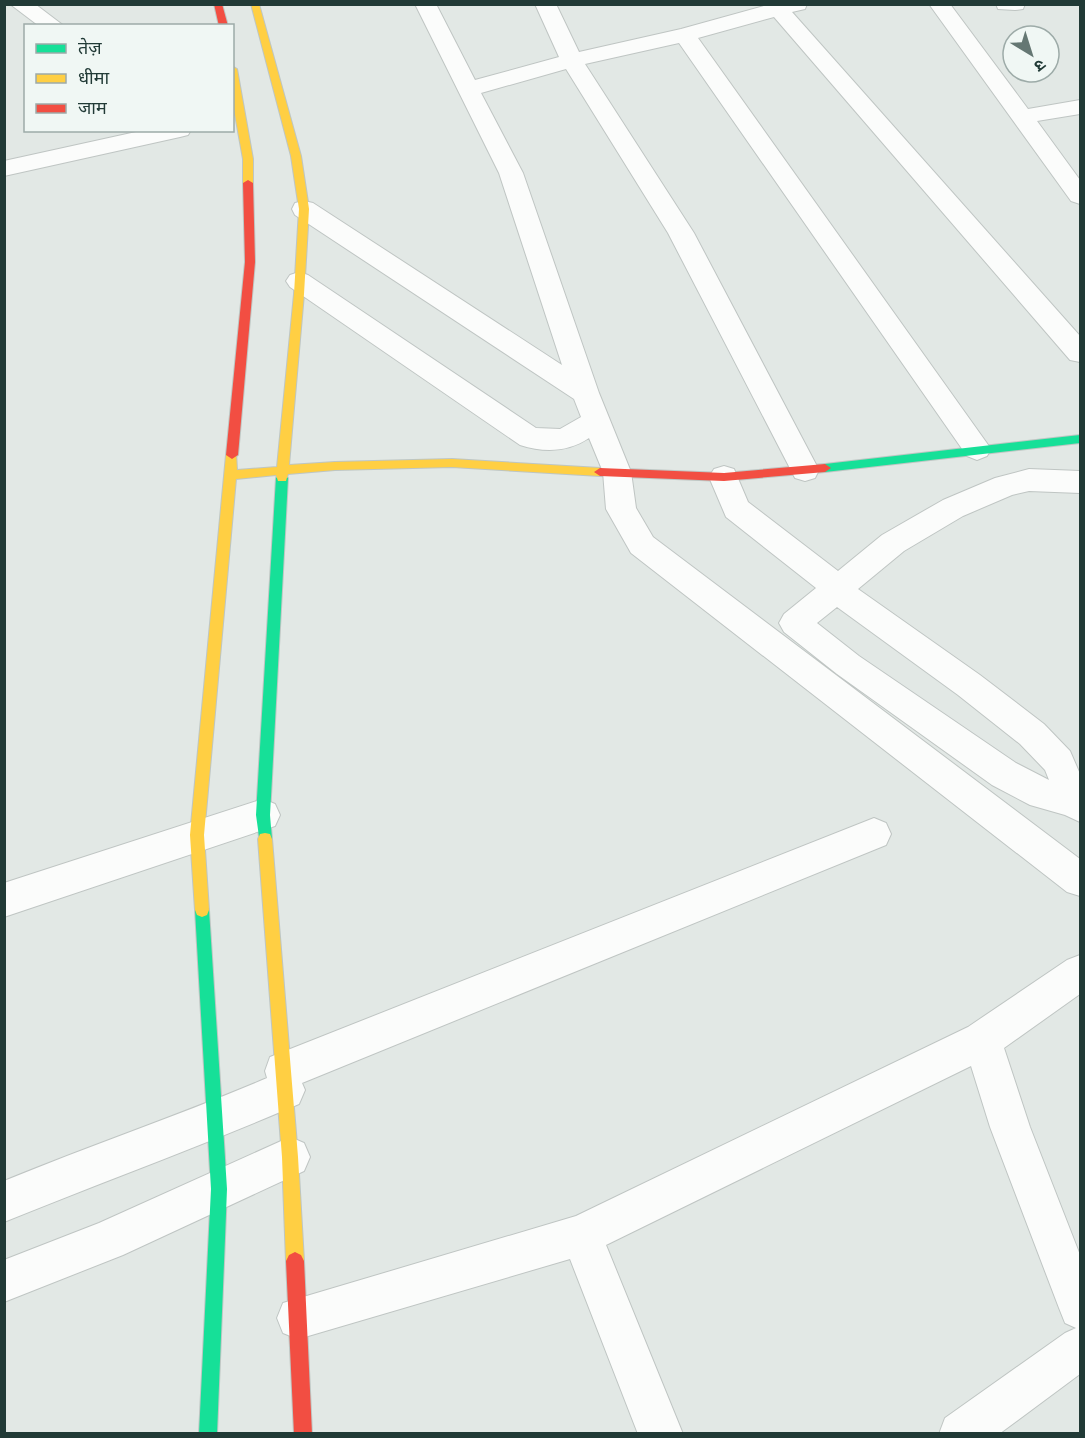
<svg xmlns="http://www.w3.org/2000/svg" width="1085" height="1438" font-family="'Open Sans','Noto Sans Devanagari',sans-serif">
	<rect width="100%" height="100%" fill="#e2e8e5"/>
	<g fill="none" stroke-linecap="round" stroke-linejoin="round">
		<defs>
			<path id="street" d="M10,4H35L64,26H39Z
				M415,4H436L475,80L559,57L535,4H556L579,52L681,29L771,4H807L805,9L792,12L1080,336V362L1070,360L774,17L698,38L991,449L987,456L977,460L967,456L679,43L585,64L694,233L819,470L815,478L805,481L795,478L668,233L566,69L481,93L523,173L599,393L631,472L636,508L653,537L1080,859V896L1067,892L631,553L606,509L603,472L589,438C568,452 545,453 520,445L290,287L286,281L290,275L299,272L308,275L536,428L560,429L581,417L574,399L295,215L292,209L295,203L304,201L313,203L562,365L499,173Z
				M929,4H950L1028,109L1080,100V114L1037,121L1080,180V204L1071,201Z
				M996,4H1025L1023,9L1015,10L998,9Z
				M145,130H191L188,135L180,137L4,176V161Z
				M724,466L734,469L748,502L838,571L882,535L943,500L995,478L1029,469L1080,471V493L1029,491L1012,495L963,516L904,551L858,589L980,675L1044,724L1070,751L1080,774V822L1065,815L1030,805L992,785L837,674L784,632L779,623L784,614L816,588L726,517L709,477L714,469ZM837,607L958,695L1020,744L1045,770L1049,780L1016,763L859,656L817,623Z
				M263,799L275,804L280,815L275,826L4,917V883Z
				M874,818L886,823L891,834L886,845L302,1083L305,1090L299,1104C202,1146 102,1182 4,1222V1181C91,1145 181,1115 267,1078L265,1071L270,1057Z
				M1080,955V994L1004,1048L1030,1127L1080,1255V1374L999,1434H939L945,1418L1065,1333L1076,1328L1065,1323L1059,1308L990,1127L971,1066L606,1245L683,1434H638L570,1259L298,1339L283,1333L277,1318L283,1303L576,1216L968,1027L1067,960Z
				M290,1137L304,1143L310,1157L304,1171L123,1255L4,1302V1260L99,1223Z"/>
			<path id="fast" d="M1080,435V443L825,472L819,468L825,464Z
				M282,474L288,478L270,815L272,839L270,844L265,845L260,844L256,815L276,478Z
				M202,903L207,905L209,910L227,1189L217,1434H199L211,1189L195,910L197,905Z"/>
			<path id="slow" d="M251,4H259L301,156L309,209L304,294L289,465L335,462L452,459L600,468L606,472L600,476L452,467L335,470L288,474L286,481H278L276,475L236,479L204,835L209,910L207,915L202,917L197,915L195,910L190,835L226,455L228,452H236L237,470L277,467L294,294L299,209L291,156Z
				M232,66L237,69L253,159V183L248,186L243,183V159L232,98Z
				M265,833L270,834L272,839L298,1157L304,1261L301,1267L295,1270L289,1267L286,1261L282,1157L258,839L260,834Z"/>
			<path id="jam" d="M214,4H222L228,26H219Z
				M248,180L253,183L255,262L238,455L232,459L226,455L245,262L243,183Z
				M825,464L831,468L825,472L724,481L600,476L594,472L600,468L724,473Z
				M295,1252L301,1255L304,1261L312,1434H294L286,1261L289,1255Z"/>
		</defs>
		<use href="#street" stroke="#bfc5c3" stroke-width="2"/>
		<use href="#fast" stroke="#bec6c3" stroke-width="2"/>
		<use href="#slow" stroke="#bec6c3" stroke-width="2"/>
		<use href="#jam" stroke="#bec6c3" stroke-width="2"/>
		<use href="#street" fill="#fbfcfb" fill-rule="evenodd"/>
		<use href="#fast" fill="#16e098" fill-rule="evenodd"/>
		<use href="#slow" fill="#ffcf43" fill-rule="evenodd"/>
		<use href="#jam" fill="#f24e42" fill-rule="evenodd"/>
	</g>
	<rect width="1085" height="1438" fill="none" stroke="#213a36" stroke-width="12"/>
	<rect x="24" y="24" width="210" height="108" fill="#f0f7f4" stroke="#9daba8" stroke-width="1.5"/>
	<rect x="36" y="44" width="30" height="9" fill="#16e098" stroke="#9daba8" stroke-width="1.5"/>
	<text x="78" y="54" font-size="18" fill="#213a36">तेज़</text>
	<rect x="36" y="74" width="30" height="9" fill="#ffcf43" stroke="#9daba8" stroke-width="1.5"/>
	<text x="78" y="84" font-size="18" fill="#213a36">धीमा</text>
	<rect x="36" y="104" width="30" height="9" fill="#f24e42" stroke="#9daba8" stroke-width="1.5"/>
	<text x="78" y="114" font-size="18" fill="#213a36">जाम</text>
	<g transform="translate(1031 54) rotate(142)"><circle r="28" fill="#f0f7f4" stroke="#9daba8" stroke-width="1.5"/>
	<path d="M0-4.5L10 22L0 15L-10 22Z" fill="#657773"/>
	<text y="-9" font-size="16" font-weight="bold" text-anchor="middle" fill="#213a36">उ</text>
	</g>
</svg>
